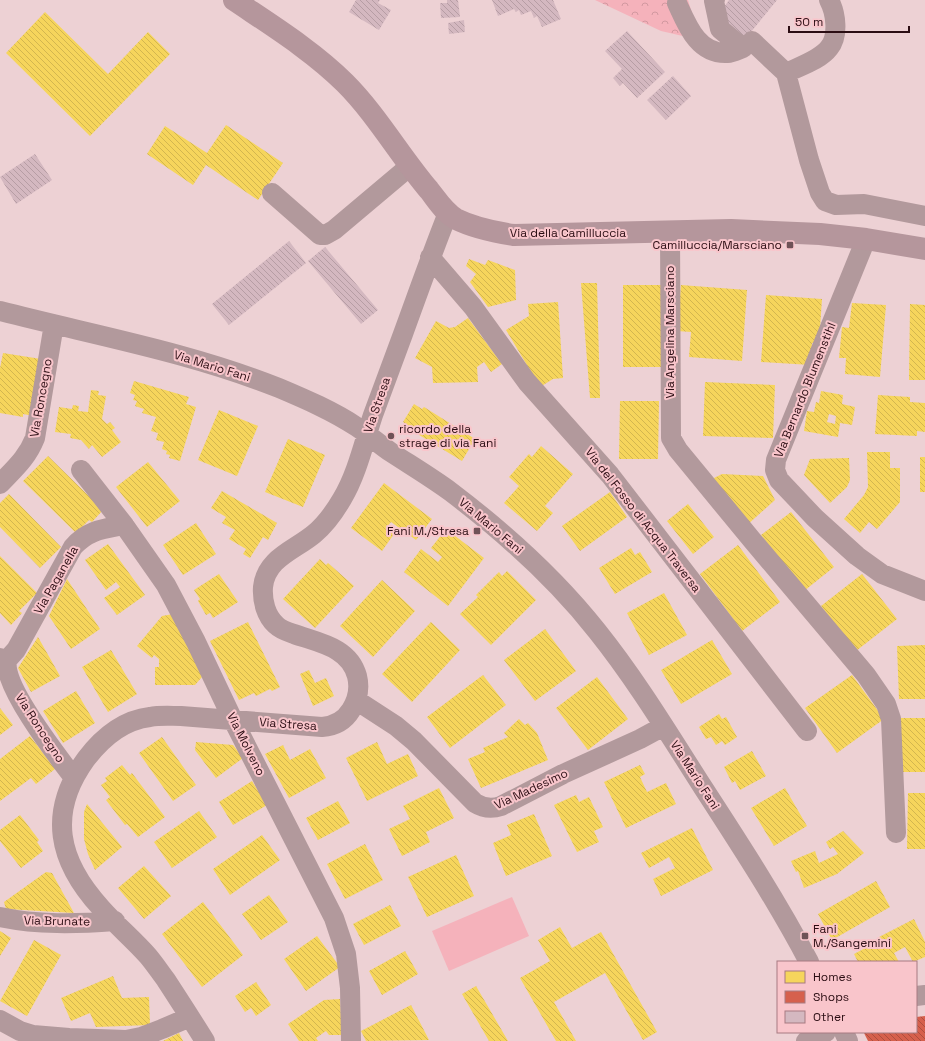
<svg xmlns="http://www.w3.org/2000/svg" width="925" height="1041" font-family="'Space Grotesk',sans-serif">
	<defs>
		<pattern id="forest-crowns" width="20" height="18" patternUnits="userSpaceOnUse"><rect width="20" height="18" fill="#f5b2bb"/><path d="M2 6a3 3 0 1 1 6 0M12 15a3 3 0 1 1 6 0" fill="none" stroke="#d298a0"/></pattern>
		<pattern id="homes-back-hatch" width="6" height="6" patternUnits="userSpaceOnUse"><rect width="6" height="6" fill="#f6d55c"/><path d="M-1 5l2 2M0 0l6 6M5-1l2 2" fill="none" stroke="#d3b64f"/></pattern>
		<pattern id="shops-back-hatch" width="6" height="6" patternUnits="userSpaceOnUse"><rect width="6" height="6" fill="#d6604d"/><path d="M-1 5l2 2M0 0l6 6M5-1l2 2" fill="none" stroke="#ae4e3f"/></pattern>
		<pattern id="building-back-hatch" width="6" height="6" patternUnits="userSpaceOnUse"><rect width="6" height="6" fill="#d4b8c0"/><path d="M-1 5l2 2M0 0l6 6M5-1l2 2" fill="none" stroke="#b69da4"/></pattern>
	</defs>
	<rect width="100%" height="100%" fill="#edd1d4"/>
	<path fill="url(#forest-crowns)" d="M595,0H688L700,40L661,31Z"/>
	<path fill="#f5b2bb" d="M512,897L529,936L449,971L432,931Z"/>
	<path fill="url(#homes-back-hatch)" fill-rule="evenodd" d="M45,12L108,74L148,32L170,54L90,136L6,53Z
		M226,125L283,163L258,200L206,165L193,185L147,154L165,126L207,153Z
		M469,259L485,265L488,260L515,270L516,300L488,307L470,282L476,274L466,266Z
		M581,283H597L600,398H590Z
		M623,285H661V367H623Z
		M681,285L747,290L742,361L689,357L691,332L677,331Z
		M766,295L822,299L819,343H812L811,365L761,362Z
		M558,302L563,378L553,379L540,387L506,330L529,316L528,304Z
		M852,303L886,305L880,377L845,374L846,358H839L842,327L849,328Z
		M910,304L925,305V380H909Z
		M468,318L502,364L491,372L484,362L477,367L478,382L433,383L432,367L415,358L436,321L449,328L455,327Z
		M3,353L41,359L34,416L23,414V417L0,413V368Z
		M134,381L189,397L186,404L196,407L180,461L169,458L170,455L166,454L167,451L162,449L164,442L156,440L158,433L151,431L156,417L142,413L144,409L135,406L137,401L133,400L135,395L130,393Z
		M705,382L775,385L773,438L703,436Z
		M91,390L99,391L98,395L106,396L102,419L107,424L110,422L115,428L112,430L121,442L102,457L92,445L89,449L81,440L70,438L71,434L55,432L59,407L72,409L73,405L79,406L78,411L88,412Z
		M821,391L843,395L842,404L855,407L852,425L840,423L838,437L804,431L807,411L814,412L816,402L819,403ZM829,414L836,416L835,424L827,422Z
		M878,395L910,397V402L925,403V432L917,431V436L875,434Z
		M620,401H659L658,459H619Z
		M414,404L422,409L424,407L475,439L462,461L411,430L412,428L403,422Z
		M219,410L258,426L237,476L198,460Z
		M288,439L325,455L303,507L265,492Z
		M541,446L573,474L545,506L553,513L537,531L504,503L519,486L509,477L529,454L532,457Z
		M867,452H890V468H900V502L877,529L869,522L860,533L844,519L864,495L868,487Z
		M48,456L103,510L92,522L89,520L76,533L23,481Z
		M920,457H925V492H920Z
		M849,458L850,480L847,487L830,503L804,475L810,459Z
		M148,462L180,501L147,527L116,487Z
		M722,474L763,476L775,500L746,526L710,480Z
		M384,483L432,519L416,540L391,522L386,528L394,534L382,551L351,528Z
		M222,491L277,523L268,540L263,537L250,558L243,554L246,549L229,539L235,530L222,523L226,517L211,508Z
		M610,492L627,517L580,551L562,526Z
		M9,494L61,547L40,568L0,527V503Z
		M688,504L714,537L693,554L667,521Z
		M791,512L834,567L804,591L761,535Z
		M196,523L216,554L183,575L163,545Z
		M446,529L484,558L448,606L404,572L421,549L438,562L442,557L431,548Z
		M108,544L145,595L117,615L104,598L120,587L116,582L106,590L85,560Z
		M738,545L780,602L742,631L700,574Z
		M631,548L635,555L640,552L652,572L615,594L599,568Z
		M0,556L37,593L19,611L22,613L11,625L0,613Z
		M320,559L326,565L328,563L354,586L315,628L283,599Z
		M507,571L536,600L491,645L460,614L478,597L476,595L499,572L502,576Z
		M219,574L238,602L213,618L210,613L206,615L198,601L200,599L194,590Z
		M862,574L897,619L856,651L821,606Z
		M67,579L100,629L71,649L49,616Z
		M382,580L415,611L373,657L340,626Z
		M664,593L687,635L649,655L627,613Z
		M173,614L202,677L195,685H155V667H159V659L154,655L152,658L137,646L162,616Z
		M248,622L280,687L272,691L270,689L256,696L254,693L239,700L210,641Z
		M431,622L460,650L412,702L382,674Z
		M545,629L576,671L535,701L504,660Z
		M38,637L60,676L31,692L18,668Z
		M712,640L732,674L681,704L661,670Z
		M925,645V699H899L897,646Z
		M111,650L137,694L108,712L82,667Z
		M309,670L315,683L326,678L334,696L313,706L300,674Z
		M483,675L506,705L450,748L427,717Z
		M852,675L884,719L837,753L805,708Z
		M597,677L628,719L588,750L556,708Z
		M76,691L95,723L63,743L43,711Z
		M0,708L13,725L0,735Z
		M719,714L722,719L726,717L737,737L725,745L722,741L716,745L711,737L706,739L699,727Z
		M898,718H925V772H899Z
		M519,719L525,725L528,723L537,733L548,760L481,788L468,759L485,752L483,748L508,737L504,733Z
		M30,736L55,769L36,784L31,778L0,801V759Z
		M162,737L196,785L173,801L139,753Z
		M196,742L233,745L243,758L216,778L195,750Z
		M377,742L387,764L408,754L418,776L367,801L346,758Z
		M283,745L290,760L310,749L326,778L289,798L265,754Z
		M752,751L766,776L740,790L735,781L732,783L724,767Z
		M122,765L130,775L132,773L165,817L138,837L127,824L125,825L106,800L110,797L101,785L107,781L105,778Z
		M640,765L645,774L640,777L647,792L666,783L676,804L626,828L604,782Z
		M252,781L267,805L233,825L219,802Z
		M439,788L454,818L426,832L430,842L402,856L389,829L410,819L403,806Z
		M785,788L807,826L774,846L751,808Z
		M908,793H925V849H907Z
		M576,795L579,802L589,797L603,827L594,831L599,842L577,852L554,805Z
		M338,801L350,823L318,840L306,818Z
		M87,804L122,847L95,870L88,854L84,839V812Z
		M199,811L217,837L172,868L154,842Z
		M534,814L552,856L506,876L493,843L511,835L507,825Z
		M20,815L39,840L37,842L43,851L21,868L0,841V830Z
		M692,828L713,870L661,896L653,879L675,868L669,857L649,868L641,853Z
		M843,831L864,853L837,874L804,888L798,871L796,872L791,861L815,851L819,863L838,854L833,847L830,849L826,842Z
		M262,835L280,860L230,895L213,869Z
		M365,844L383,880L345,899L327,864Z
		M456,855L474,896L427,917L408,877Z
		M144,866L171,896L144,919L118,888Z
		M46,872L52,873L74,913L6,909L4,902Z
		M876,881L890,907L832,940L818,914Z
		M269,895L288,922L261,940L242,914Z
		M203,902L243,955L202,987L162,934Z
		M390,905L401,926L364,945L353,924Z
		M914,919L925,942V957L913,962L905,947L894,953L899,962H858L854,954L880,940L879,937Z
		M560,927L572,948L601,932L657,1032L643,1040L605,973L554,1002L576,1041H556L520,978L550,961L538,940Z
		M0,931L11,938L0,956Z
		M317,936L340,967L306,991L284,959Z
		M34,940L61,955L27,1016L0,1001Z
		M405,951L418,974L382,995L369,971Z
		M113,976L122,998L149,997L150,1025L96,1027L90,1013L71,1021L61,998Z
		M256,982L271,1005L256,1016L251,1008L245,1012L235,996Z
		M476,986L508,1041H489L462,994Z
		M340,999L342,1035H329L326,1031L316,1038L318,1041H299L288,1024L324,1000Z
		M411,1005L429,1040L366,1041L361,1031Z
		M179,1033L183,1041H163Z"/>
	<path fill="url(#shops-back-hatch)" d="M925,1016V1041H868L864,1033L867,1032H916V1017Z"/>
	<path fill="url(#building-back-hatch)" d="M356,0H380L378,3L391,10L379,30L349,12Z
		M447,0H458L460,17L441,18L440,3H447Z
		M492,0H553L561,19L542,27L537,16L534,18L531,11L521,15L519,10L516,12L514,9L498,16Z
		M729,0H777L742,43L724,21V7Z
		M464,20L465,32L449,34L448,23Z
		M627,31L665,72L637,98L623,83L620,86L613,78L622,69L605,51Z
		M673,76L691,96L666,120L647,100Z
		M35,154L52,180L16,204L0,177Z
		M289,241L306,263L229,325L212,304Z
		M325,247L378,310L361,324L308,261Z"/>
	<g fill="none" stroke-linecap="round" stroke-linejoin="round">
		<path stroke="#b2999c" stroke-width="20" d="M715,0L714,1L720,29L743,48
			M677,3C687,25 698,55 728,53C732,53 738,50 743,48
			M752,41L786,73L809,160L820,193L825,201L836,205L864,204L925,216
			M786,73C800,66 820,60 829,48C839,36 836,13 829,0
			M272,193L320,235H325L334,230L410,166
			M670,231L671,438L678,450L752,540L866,675L886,704L891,719L896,833
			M866,239L776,460L775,470L779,480L815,518L857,556L882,574L925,591
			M430,257L473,307L527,382L610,475L807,731
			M0,311C93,335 189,352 279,388C305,399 333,411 357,427C369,435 380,445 392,453C412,466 432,478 451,492C505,533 556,579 597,631C637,681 670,736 704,789C741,846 778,903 809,962
			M81,470L124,525L166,585L196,642L233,720L334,918L346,954L350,988L351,1041
			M0,484C15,468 27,458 35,438L54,324
			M0,658L7,660C2,685 58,757 74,778
			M7,660L16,650L73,547C88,530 103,529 124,525
			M356,700L396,726L414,741L475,803C483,808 492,809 501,806L563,774L640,739L664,726
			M0,917C38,925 76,924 115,921
			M916,996L925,995
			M0,1020L20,1031L33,1035L69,1038L126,1040L141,1037L162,1029L190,1017
			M844,1032L848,1041
			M205,1041C192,1020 179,1000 166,980C160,972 154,963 148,956C133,939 116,925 101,908C58,861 47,813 86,759C102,738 124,720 150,717C160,715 171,716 181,716L322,727C335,726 345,720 351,710C358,699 360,688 357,676C349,647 319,643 294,634C288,632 281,630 276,625C266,616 262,601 263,587C266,558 295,550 314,534C325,525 335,511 342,499C357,474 364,442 373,415C383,388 393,361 403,334C418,293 432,253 448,213
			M806,1041L826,1032"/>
		<path stroke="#b5969c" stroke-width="22" d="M234,0C271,25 313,51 345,83C377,115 400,156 429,190C437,200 444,212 456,219C474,228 494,232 514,235L731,230L820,234L866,239L925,249"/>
	</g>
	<g fill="#6f5257" stroke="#f9c5cb" stroke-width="1.5">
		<rect x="786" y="241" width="8" height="8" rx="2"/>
		<circle cx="391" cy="436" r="4"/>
		<rect x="473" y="527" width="8" height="8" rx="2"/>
		<rect x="801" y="932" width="8" height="8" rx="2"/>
	</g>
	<g text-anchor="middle" stroke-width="4" stroke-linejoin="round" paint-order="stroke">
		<g font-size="12" fill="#2b0d13" stroke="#f9c5cb">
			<text x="568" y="237">Via della Camilluccia</text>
			<text transform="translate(670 332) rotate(-90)" y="4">Via Angelina Marsciano</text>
			<text transform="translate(212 366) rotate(17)" y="4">Via Mario Fani</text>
			<text transform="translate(805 390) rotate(-68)" y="4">Via Bernardo Blumenstihl</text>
			<text transform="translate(41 398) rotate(-80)" y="4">Via Roncegno</text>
			<text transform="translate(377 405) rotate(-71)" y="4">Via Stresa</text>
			<text transform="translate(643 520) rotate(52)" y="4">Via del Fosso di Acqua Traversa</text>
			<text transform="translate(491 526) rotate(40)" y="4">Via Mario Fani</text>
			<text transform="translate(56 580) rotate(-60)" y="4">Via Paganella</text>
			<text transform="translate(288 724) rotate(4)" y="4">Via Stresa</text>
			<text transform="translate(40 728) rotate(57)" y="4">Via Roncegno</text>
			<text transform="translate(246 744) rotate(63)" y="4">Via Molveno</text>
			<text transform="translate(695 775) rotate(57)" y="4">Via Mario Fani</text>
			<text transform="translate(531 789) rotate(-25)" y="4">Via Madesimo</text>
			<text transform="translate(57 921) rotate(1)" y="4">Via Brunate</text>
		</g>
		<g font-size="12" fill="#2b0d13" stroke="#f9c5cb" text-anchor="end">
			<text x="782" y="249">Camilluccia/Marsciano</text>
			<text x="399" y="433" text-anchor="start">ricordo della<tspan x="399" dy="14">strage di via Fani</tspan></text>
			<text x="469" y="535">Fani M./Stresa</text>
			<text x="813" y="933" text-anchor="start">Fani<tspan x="813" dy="14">M./Sangemini</tspan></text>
		</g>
	</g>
	<rect x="777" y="961" width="140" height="72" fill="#f9c5cb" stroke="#a77b81"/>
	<rect x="785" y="971" width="20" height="12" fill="#f6d55c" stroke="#a77b81"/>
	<text x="813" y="981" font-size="12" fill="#2b0d13">Homes</text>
	<rect x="785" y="991" width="20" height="12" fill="#d6604d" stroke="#a77b81"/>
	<text x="813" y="1001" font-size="12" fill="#2b0d13">Shops</text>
	<rect x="785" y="1011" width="20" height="12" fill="#d4b8c0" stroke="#a77b81"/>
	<text x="813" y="1021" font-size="12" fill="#2b0d13">Other</text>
	<path d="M789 26v6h120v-6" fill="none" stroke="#2b0d13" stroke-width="2"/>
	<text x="795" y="26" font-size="12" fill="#2b0d13" stroke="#f9c5cb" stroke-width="3" paint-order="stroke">50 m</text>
</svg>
